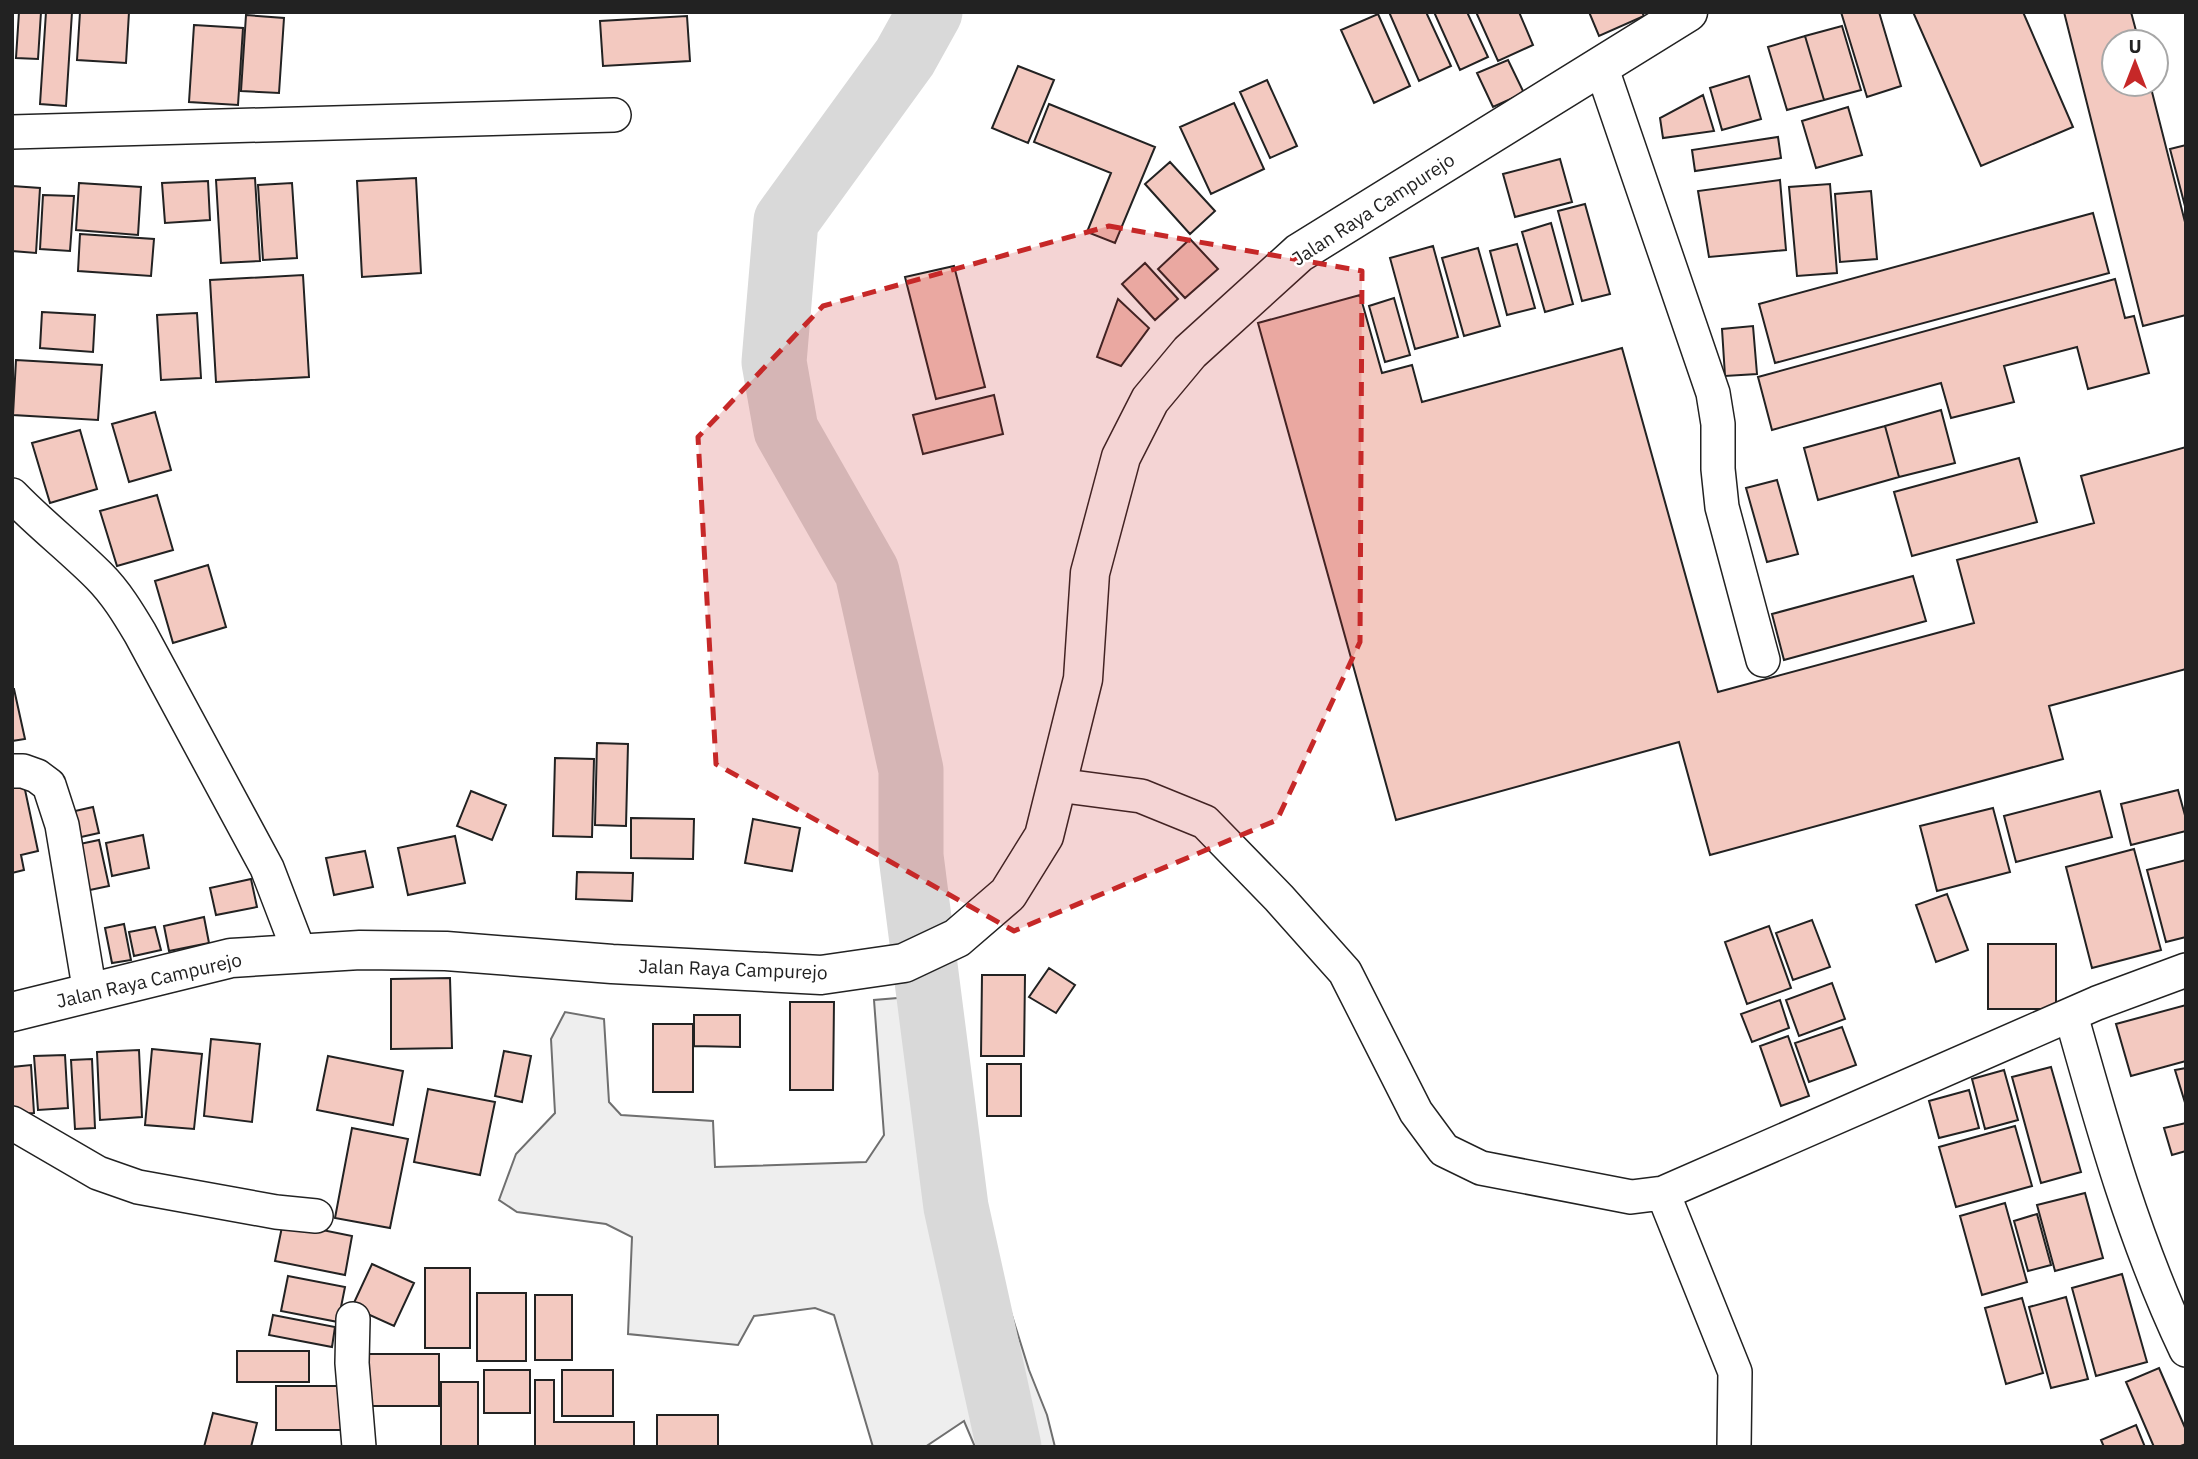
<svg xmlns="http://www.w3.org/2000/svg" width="2198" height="1459" font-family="'IBM Plex Sans',sans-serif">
	<rect width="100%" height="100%" fill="#fff"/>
	<path fill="#eee" stroke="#6f6f6f" stroke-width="2" d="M946,994L959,1120L975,1139L993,1255L1029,1370L1047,1415L1055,1447H975L964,1421L925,1447H873L834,1315L815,1308L754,1316L738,1345L628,1334L632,1237L606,1224L517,1212L499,1200L516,1154L555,1113L551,1039L565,1012L604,1019L609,1102L621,1115L713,1121L715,1167L866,1162L884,1135L874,1000Z"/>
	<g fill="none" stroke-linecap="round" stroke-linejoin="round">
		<path stroke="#d9d9d9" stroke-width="65" d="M930,12L905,57L786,221L774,362L786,430L867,572L911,770V856L956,1207L1009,1447"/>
	</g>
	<path fill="#f3c9c0" stroke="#222" stroke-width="2" d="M19,12H41L38,59L16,58Z
		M46,12H72L66,106L40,104Z
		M80,12H129L126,63L77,60Z
		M1389,12H1426L1451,66L1419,81Z
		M1434,12H1467L1488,57L1460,70Z
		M1476,12H1519L1533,45L1498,61Z
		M1589,12H1642L1644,16L1599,36Z
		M1841,12H1879L1901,86L1867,97Z
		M1913,12H2023L2073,127L1981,166Z
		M2064,12H2131L2139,42H2114V84H2150L2186,226V315L2143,326Z
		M1378,14L1410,86L1374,103L1341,30Z
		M246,15L284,18L279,93L241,91Z
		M687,16L690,61L603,66L600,21Z
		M194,25L243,28L238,105L189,102Z
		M1842,26L1861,90L1824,100L1805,36Z
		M1805,36L1824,100L1787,110L1768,47Z
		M1508,60L1524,93L1493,107L1477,73Z
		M1018,66L1054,80L1028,143L992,128Z
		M1749,76L1761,119L1722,130L1710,88Z
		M1267,80L1297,146L1270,158L1240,92Z
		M1703,95L1714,131L1663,138L1660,118Z
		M1234,103L1264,169L1211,194L1180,127Z
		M1049,104L1155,147L1115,243L1087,232L1111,173L1034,142Z
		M1848,107L1862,155L1816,168L1802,121Z
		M1778,137L1781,158L1695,171L1692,150Z
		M2186,145V210L2170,149Z
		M1560,159L1572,202L1515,217L1503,174Z
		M1170,162L1215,211L1190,234L1145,184Z
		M255,178L260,261L221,263L216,180Z
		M416,178L421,273L362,277L357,181Z
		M1780,180L1786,250L1709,257L1698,191Z
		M208,181L210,220L165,223L162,183Z
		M79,183L141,187L138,235L76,230Z
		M292,183L297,258L263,260L258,185Z
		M1830,184L1837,273L1797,276L1789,187Z
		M12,186L40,188L36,253L12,251Z
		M1871,191L1877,259L1840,262L1835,194Z
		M43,195L74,196L70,251L40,249Z
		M1585,204L1610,294L1582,301L1558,211Z
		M2093,213L2109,273L1775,363L1759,304Z
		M1551,223L1573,304L1545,312L1522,232Z
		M80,234L154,239L151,276L78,271Z
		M1190,239L1218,269L1185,298L1158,269Z
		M1517,244L1535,308L1507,315L1490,251Z
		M1433,246L1458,337L1415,349L1390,258Z
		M1478,248L1500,326L1464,336L1442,258Z
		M1145,263L1178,299L1155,320L1122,284Z
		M954,266L985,387L936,399L905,277Z
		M303,275L309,377L216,382L210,280Z
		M2115,279L2125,318L2134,316L2149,373L2088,389L2077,347L2004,366L2014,402L1951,418L1941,383L1772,430L1758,377Z
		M1360,295L1382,373L1412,365L1422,402L1622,348L1718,692L1974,623L1957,560L2094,523L2081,476L2186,447V669L2049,706L2063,759L1710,855L1679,742L1396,820L1258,323Z
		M1394,298L1410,355L1385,362L1369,306Z
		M1118,299L1149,328L1121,366L1097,357Z
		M42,312L95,315L93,352L40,348Z
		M197,313L201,378L161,380L157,315Z
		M1753,326L1757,374L1725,376L1722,329Z
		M16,360L102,365L98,420L13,415Z
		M994,395L1003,434L923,454L913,415Z
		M1941,410L1955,463L1899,477L1885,426Z
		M155,412L171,470L129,482L112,424Z
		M1885,426L1899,477L1818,500L1804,448Z
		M80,430L97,489L50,503L32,443Z
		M2019,458L2037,522L1912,556L1894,492Z
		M1777,480L1798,554L1767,562L1746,488Z
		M157,495L173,550L117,566L100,511Z
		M208,565L226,627L173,643L155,581Z
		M1913,576L1926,621L1784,660L1772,614Z
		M12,689H14L25,739L12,741Z
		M597,743L628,744L626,826L595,825Z
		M555,758L594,759L592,837L553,836Z
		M24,785L38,851L21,855L24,870L12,873V787Z
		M2178,790L2186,819V831L2131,845L2121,804Z
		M471,791L506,805L492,840L457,826Z
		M2100,791L2112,837L2016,862L2004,816Z
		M93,807L99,833L81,837L75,811Z
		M1993,808L2010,872L1937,891L1920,826Z
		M631,818L694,819L693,859L631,858Z
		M753,819L800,828L792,871L745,863Z
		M143,835L149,868L112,876L106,843Z
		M455,836L465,883L408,895L398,848Z
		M99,840L109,886L85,891L75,845Z
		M2134,849L2161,950L2092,968L2066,867Z
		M365,851L373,887L334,895L326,858Z
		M2186,860V937L2166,942L2147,870Z
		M577,872L633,873L632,901L576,899Z
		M251,879L257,907L216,915L210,888Z
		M1947,894L1968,950L1936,962L1916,905Z
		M204,917L209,943L169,951L164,926Z
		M1812,920L1830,967L1793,980L1776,933Z
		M124,924L131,960L112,963L105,928Z
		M1769,926L1791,988L1747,1004L1725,942Z
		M155,927L161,950L134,956L129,932Z
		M1988,944H2056V1009H1988Z
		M1049,968L1075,985L1056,1013L1029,997Z
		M982,975H1025L1024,1056H981Z
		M450,978L452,1048L391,1049V979Z
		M1832,983L1845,1019L1799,1036L1786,1000Z
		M1780,1000L1789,1028L1752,1042L1741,1014Z
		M790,1002H834L833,1090H790Z
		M2186,1005V1061L2131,1076L2116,1024Z
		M694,1015H740V1047L694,1046Z
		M653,1024H693V1092H653Z
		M1842,1027L1856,1065L1809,1082L1795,1043Z
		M1788,1036L1809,1096L1781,1106L1760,1046Z
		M211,1039L260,1044L252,1122L204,1116Z
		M152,1049L202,1054L194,1129L145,1125Z
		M139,1050L142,1117L100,1120L97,1052Z
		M504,1051L531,1056L522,1102L495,1096Z
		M65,1055L68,1108L38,1110L34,1056Z
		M328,1056L403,1071L393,1125L317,1110Z
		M92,1059L95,1128L75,1129L71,1060Z
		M987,1064H1021V1116H987Z
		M31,1065L34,1113L12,1114V1067Z
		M2051,1067L2081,1172L2041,1183L2012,1077Z
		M2186,1068V1106L2175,1070Z
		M2004,1070L2018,1120L1985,1129L1972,1079Z
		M428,1089L495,1102L480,1175L414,1162Z
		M1969,1090L1979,1128L1939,1138L1929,1101Z
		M2186,1123V1151L2172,1155L2164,1128Z
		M2015,1126L2032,1186L1956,1207L1939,1147Z
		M352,1128L408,1139L390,1228L335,1218Z
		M2085,1193L2103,1258L2055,1271L2037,1205Z
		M2005,1203L2027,1282L1982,1295L1960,1216Z
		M2037,1214L2051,1265L2028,1271L2014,1221Z
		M283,1222L352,1236L345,1275L275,1261Z
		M372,1264L414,1283L394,1326L352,1307Z
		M425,1268H470V1348H425Z
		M2122,1274L2147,1362L2096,1376L2072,1288Z
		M288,1276L345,1287L338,1322L281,1311Z
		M477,1293H526V1361H477Z
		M535,1295H572V1360H535Z
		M2066,1297L2088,1379L2051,1388L2029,1307Z
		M2022,1298L2043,1373L2006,1384L1985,1308Z
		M273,1315L335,1327L332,1347L269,1335Z
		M237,1351H309V1382H237Z
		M363,1354H439V1406H363Z
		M2159,1368L2186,1430V1444L2178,1447H2154L2126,1382Z
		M484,1370H530V1413H484Z
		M562,1370H613V1416H562Z
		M535,1380H554V1422H634V1447H535Z
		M441,1382H478V1447H441Z
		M276,1386H344V1430H276Z
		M213,1413L257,1423L251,1447H204Z
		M657,1415H718V1447H657Z
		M2136,1425L2145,1447H2104L2101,1440Z"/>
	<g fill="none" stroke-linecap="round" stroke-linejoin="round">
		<defs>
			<path id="street" d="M1601,66L1713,393L1718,424V469L1722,507L1763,660
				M12,132L614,115
				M12,495C40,524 71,548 99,576C116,593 128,613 140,633L267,868L300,954
				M12,771H23L37,776L49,785L62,825L90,993
				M1057,785L1141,796L1205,822L1279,898L1345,972L1416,1112L1444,1150L1481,1168L1631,1197L1663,1193L2097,1003L2186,970
				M2071,1015C2103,1129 2135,1243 2186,1350
				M12,1123L98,1173L138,1187L276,1212L316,1216
				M1663,1193L1735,1372L1734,1447
				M353,1319L352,1363L359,1447"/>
			<path id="primary" d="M12,1012L231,958L360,950L446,951L612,964L821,975L904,963L957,938L1008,894L1044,836L1083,679L1090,573L1121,457L1150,400L1190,352L1299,253L1688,12"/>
		</defs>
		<use href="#street" stroke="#222" stroke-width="36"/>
		<use href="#primary" stroke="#222" stroke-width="41"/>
		<use href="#street" stroke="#fff" stroke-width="33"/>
		<use href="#primary" stroke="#fff" stroke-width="38"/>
	</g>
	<path fill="#c62828" fill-opacity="0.2" stroke="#c62828" stroke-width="5" stroke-dasharray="14 9" stroke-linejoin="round" d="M1109,226L1362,271L1360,642L1277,820L1014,931L716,764L698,437L823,306Z"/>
	<g text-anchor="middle" stroke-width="5" stroke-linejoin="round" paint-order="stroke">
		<g font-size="19" fill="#222" stroke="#fff">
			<text transform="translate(1373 209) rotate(-33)" y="7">Jalan Raya Campurejo</text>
			<text transform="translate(733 969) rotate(2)" y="7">Jalan Raya Campurejo</text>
			<text transform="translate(149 980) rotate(-13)" y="7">Jalan Raya Campurejo</text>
		</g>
	</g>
	<rect width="2198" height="1459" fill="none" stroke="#222222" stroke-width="28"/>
	<g transform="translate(2135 63)"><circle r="33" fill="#ffffff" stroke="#a7a7a7" stroke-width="2"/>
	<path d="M0-5L12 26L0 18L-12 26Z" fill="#c62828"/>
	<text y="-10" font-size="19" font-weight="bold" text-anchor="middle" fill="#222222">U</text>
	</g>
</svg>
